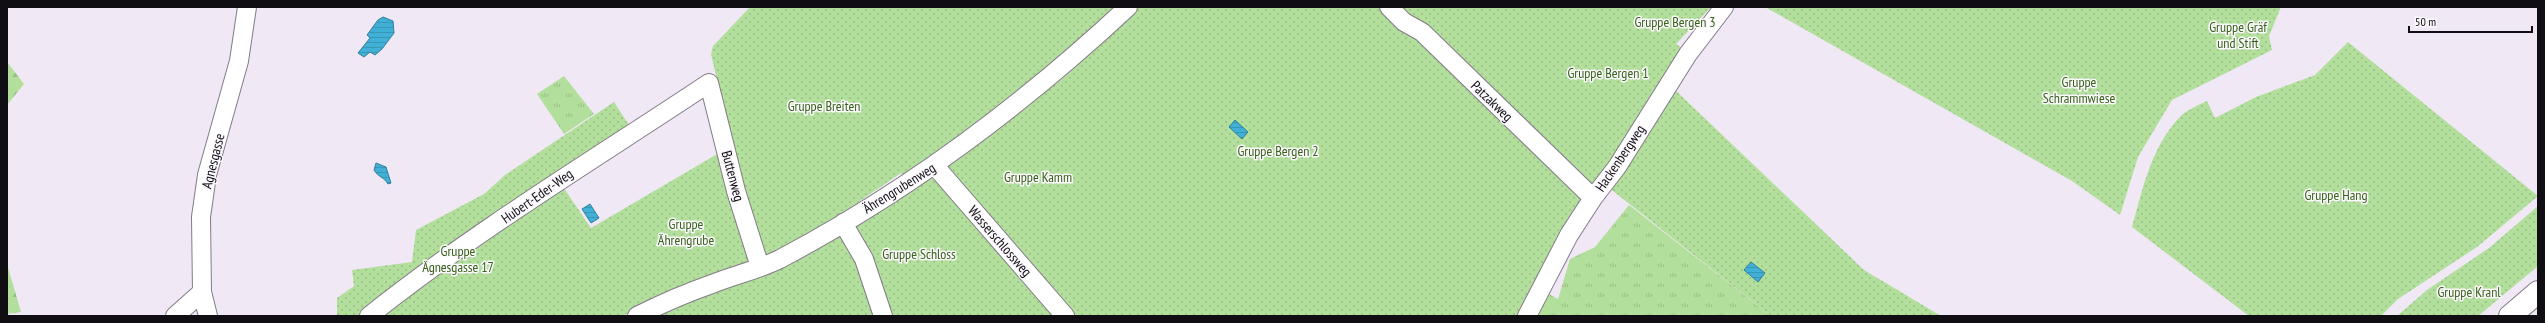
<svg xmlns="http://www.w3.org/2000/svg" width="2545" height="323" font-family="'PT Sans Narrow',sans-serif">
	<defs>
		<pattern id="grass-tufts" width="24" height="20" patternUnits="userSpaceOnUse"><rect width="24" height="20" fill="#b3df9c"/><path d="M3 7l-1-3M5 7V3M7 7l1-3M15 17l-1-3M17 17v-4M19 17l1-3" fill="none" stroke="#99be86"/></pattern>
		<pattern id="forest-firs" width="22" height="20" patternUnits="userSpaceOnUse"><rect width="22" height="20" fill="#b3df9c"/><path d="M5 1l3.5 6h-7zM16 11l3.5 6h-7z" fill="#99be86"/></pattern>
		<pattern id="garden-dots" width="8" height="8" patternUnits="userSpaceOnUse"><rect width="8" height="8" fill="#b3df9c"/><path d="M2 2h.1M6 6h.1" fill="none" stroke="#99be86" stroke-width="1.8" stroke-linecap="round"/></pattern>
		<pattern id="water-rules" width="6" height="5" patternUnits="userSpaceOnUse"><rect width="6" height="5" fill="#41b0d6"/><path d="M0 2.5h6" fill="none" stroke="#3896b7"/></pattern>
	</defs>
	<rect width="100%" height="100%" fill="#f1e8f6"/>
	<path fill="url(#grass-tufts)" d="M564,76L594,114L564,134L537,94Z
		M1629,205L1771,316H1532L1544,291L1558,299L1570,259L1595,247Z"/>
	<path fill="url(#forest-firs)" d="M7,62L24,84L7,105Z
		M7,264L21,312L7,314Z"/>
	<path fill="url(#garden-dots)" d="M750,7H1121L992,114L904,176L901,173L790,249L764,256L745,200L711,54L713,46Z
		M1138,7H1711L1676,44L1683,49L1672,87L1864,270L1941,316H1771L1608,187L1520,316H1073L944,164L1053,79L1056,84L1078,65L1077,60Z
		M1765,7H2281L2269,36L2272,50L2172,100L2138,157L2120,215L2072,181Z
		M2348,42L2538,196L2477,247L2398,299L2381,316H2249L2132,227C2143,188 2152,144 2182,115C2189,109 2199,105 2207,101L2215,118L2256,97L2315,75Z
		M614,102L631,128L561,184L591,228L719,153L751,263L720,273L622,316H337V298L354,286L352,270L412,262L416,230L484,194L505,175Z
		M927,177L936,180L1055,316H654Z
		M2538,206V266L2478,316H2397L2427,290L2489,248Z"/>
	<path fill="url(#water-rules)" stroke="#337f9c" d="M383,17L393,21L394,33L382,49L375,55L370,52L364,57L358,53L370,38L367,35L378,20Z
		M1235,120L1248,132L1242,139L1229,127Z
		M376,163L386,167L391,183L388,184C384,177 378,177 374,170Z
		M590,204L599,218L591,223L582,209Z
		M1751,262L1765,273L1758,282L1744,270Z"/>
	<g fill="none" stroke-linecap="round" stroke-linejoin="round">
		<defs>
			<path id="minor" d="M1389,7L1404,22L1422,32L1593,198
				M935,166L1065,316
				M843,223L864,259L883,316
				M175,316L202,292
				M208,316L202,292L201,217L207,175L239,61L247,7
				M369,316C477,230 595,159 709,83L736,191L760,267
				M637,316C661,304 686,293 712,284C734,275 758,270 780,259C905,193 1024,104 1128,7
				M1527,316L1569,235L1593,198L1617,167L1688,54L1724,7"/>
			<path id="major" d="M2510,316L2538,292"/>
		</defs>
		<use href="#minor" stroke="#837b88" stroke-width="20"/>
		<use href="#major" stroke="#837b88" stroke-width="24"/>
		<use href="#minor" stroke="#fff" stroke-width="18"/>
		<use href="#major" stroke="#fff" stroke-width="22"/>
	</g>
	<g text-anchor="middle" stroke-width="3" stroke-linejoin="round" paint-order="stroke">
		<g font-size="14" fill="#376218" stroke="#fbf8fd">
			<text x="1675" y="27">Gruppe Bergen 3</text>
			<text x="2238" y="32">Gruppe Gräf<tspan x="2238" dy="16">und Stift</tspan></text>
			<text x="1608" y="78">Gruppe Bergen 1</text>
			<text x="2079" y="87">Gruppe<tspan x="2079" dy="16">Schrammwiese</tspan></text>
			<text x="824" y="111">Gruppe Breiten</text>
			<text x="1278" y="156">Gruppe Bergen 2</text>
			<text x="1038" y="182">Gruppe Kamm</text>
			<text x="2336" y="200">Gruppe Hang</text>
			<text x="686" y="229">Gruppe<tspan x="686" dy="16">Ährengrube</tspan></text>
			<text x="458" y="256">Gruppe<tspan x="458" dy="16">Ägnesgasse 17</tspan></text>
			<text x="919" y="259">Gruppe Schloss</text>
			<text x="2469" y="297">Gruppe Kranl</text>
		</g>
		<g font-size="14" fill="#110e13" stroke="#fbf8fd">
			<text transform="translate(1492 101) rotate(44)" y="5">Patzakweg</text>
			<text transform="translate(1620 158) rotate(-56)" y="5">Hackenbergweg</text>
			<text transform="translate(213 161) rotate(-76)" y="5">Agnesgasse</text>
			<text transform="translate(733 176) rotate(75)" y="5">Buttenweg</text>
			<text transform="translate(899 188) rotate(-32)" y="5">Ährengrubenweg</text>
			<text transform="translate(537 196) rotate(-35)" y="5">Hubert-Eder-Weg</text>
			<text transform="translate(1000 241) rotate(49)" y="5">Wasserschlossweg</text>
		</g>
	</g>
	<rect width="2545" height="323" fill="none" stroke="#110e13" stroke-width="16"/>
	<path d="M2409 26v6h123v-6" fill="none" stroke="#110e13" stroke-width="2"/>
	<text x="2415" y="26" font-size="12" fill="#110e13" stroke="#fbf8fd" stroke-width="3" paint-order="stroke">50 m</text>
</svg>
